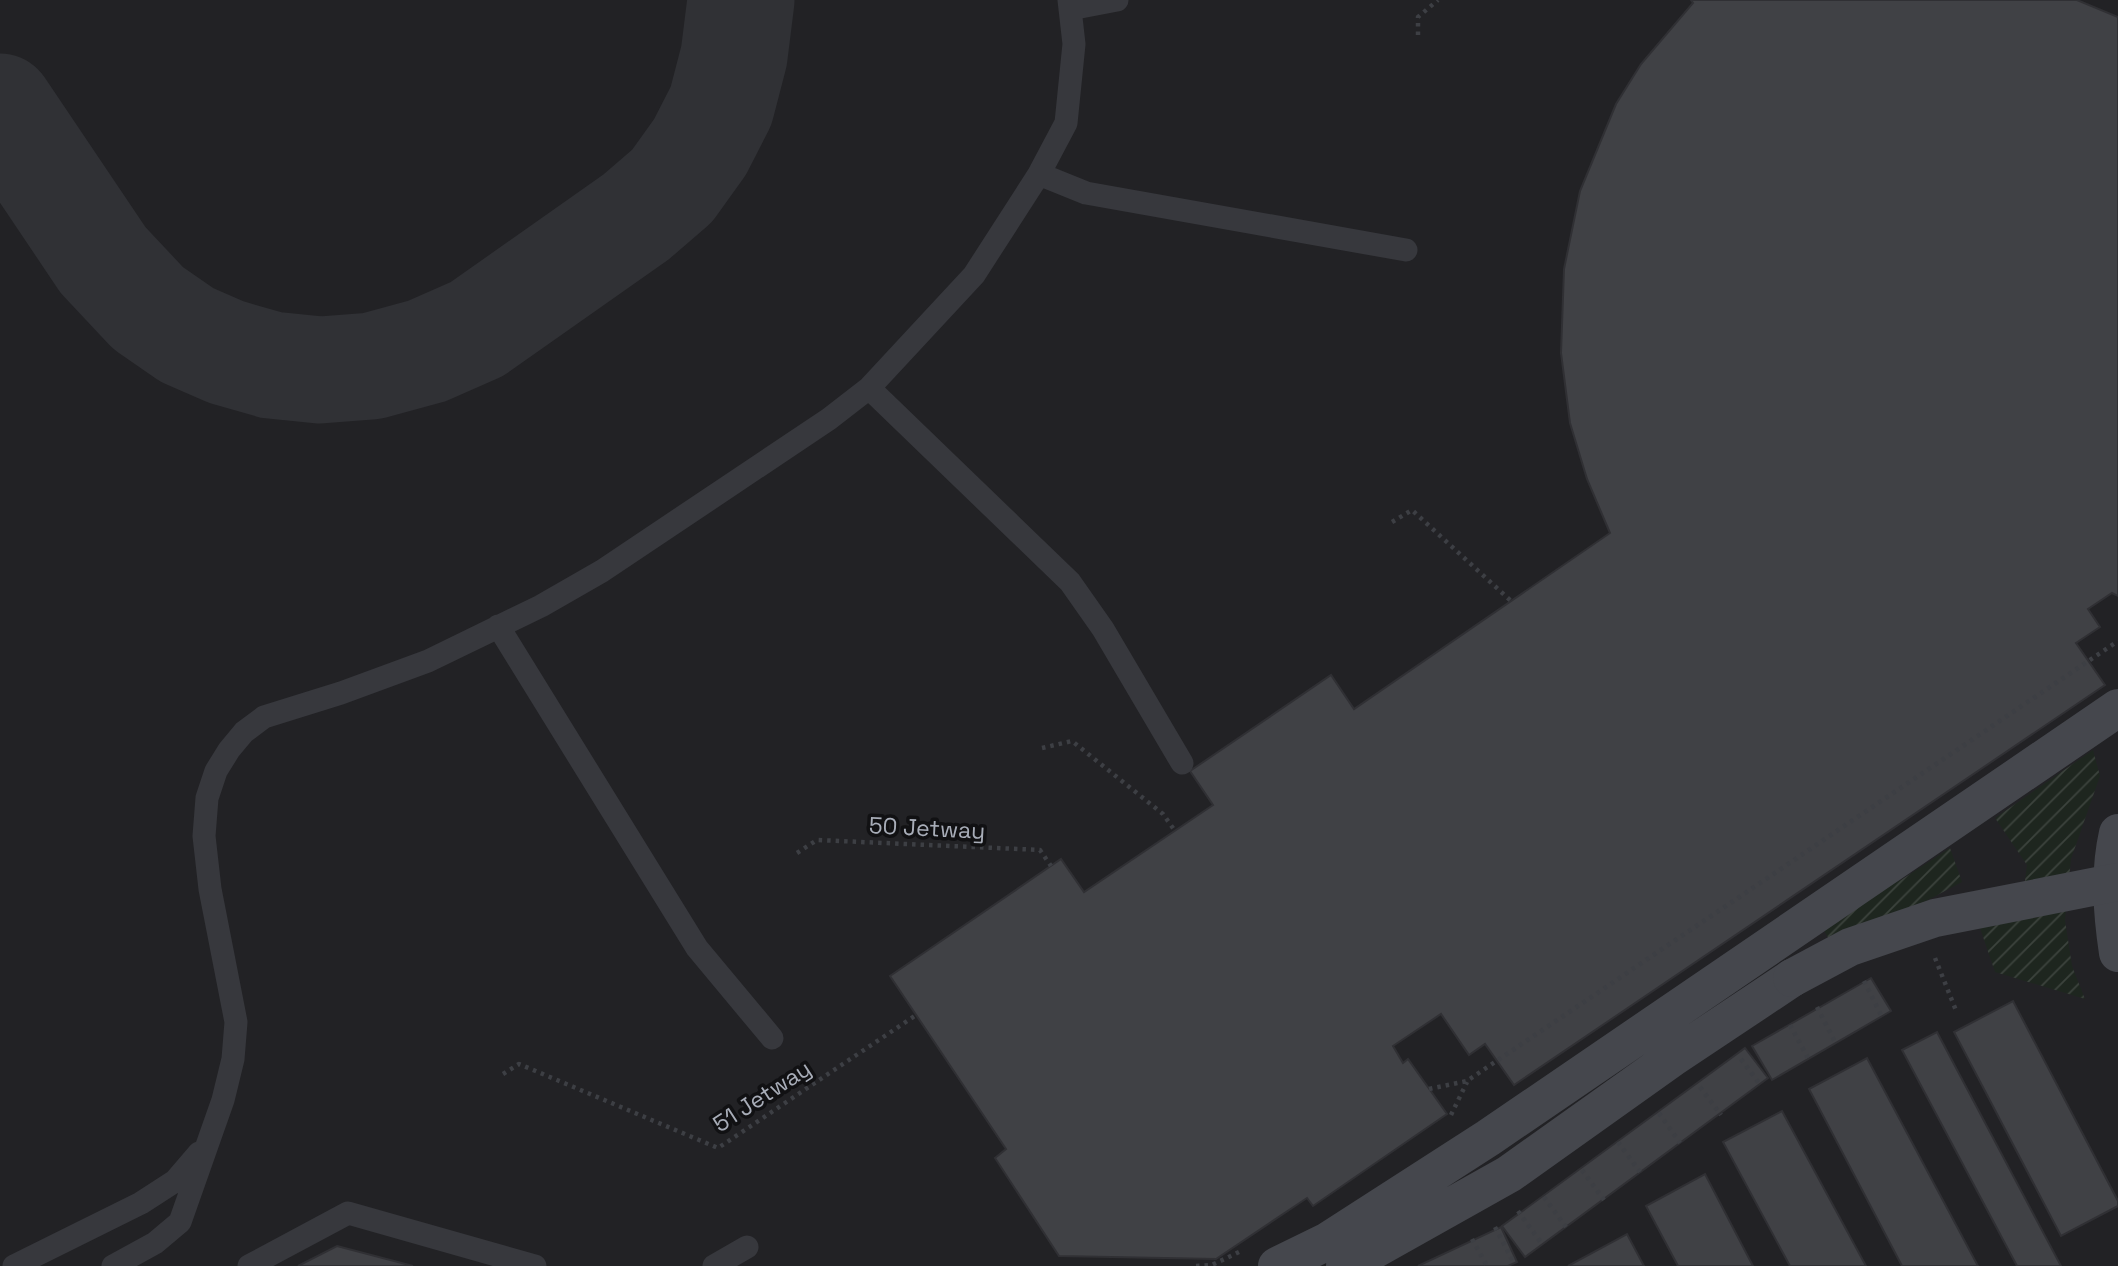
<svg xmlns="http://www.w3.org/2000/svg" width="2118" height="1266" font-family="'Space Grotesk',sans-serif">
	<defs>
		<pattern id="garden-furrows" width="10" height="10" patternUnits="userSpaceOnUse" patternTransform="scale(1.75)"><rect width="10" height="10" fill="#1e261f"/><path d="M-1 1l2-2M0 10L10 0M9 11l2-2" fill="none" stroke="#3c433d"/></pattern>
	</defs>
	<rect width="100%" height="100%" fill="#161618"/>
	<path fill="#222225" d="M0,0H2118V1266H0Z"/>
	<path fill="url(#garden-furrows)" d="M2093,750L2100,776L2071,859L2065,920L2072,966L2085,999L1995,972L1980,928L2024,888L2027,865L1995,818Z
		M1950,848L1962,882L1835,949L1820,924L1864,896L1901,880Z"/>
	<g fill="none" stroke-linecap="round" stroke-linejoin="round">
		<path stroke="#303135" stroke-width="107" d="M0,107L103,260L148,308L187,335L226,352L271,365L320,370L372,366L427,351L477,329L636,217L672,186L700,147L721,106L734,56L741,0"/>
	</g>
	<path fill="#404145" stroke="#303034" stroke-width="2" d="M1691,0H2077L2118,17V596L2112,593L2088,609L2100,627L2076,643L2105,685L1514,1085L1485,1044L1469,1055L1441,1014L1393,1046L1403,1063L1408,1059L1447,1114L1313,1206L1307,1198L1216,1259L1059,1256L995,1158L1006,1149L890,976L1061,859L1084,892L1213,805L1190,771L1331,675L1354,709L1610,533L1587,479L1570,423L1561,353L1564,269L1580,191L1616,104L1641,64L1693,3Z
		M1871,978L1891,1011L1772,1080L1752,1046Z
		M2013,1001L2118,1201V1206L2061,1236L1954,1032Z
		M1937,1032L2061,1266H2017L1902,1050Z
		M1745,1048L1768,1078L1525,1257L1502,1226Z
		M1867,1058L1978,1266H1902L1809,1089Z
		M1782,1111L1866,1266H1790L1723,1142Z
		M1705,1174L1753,1266H1678L1646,1206Z
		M1501,1227L1517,1262L1508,1266H1418Z
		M1627,1234L1644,1266H1568Z
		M337,1246L413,1266H298Z"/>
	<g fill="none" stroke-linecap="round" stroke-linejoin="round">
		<path stroke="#3d3f44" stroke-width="4.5" stroke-dasharray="3.5 5" stroke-linecap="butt" d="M1418,35V17L1438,0
			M1392,522L1412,510L1511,601
			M1042,748L1072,741L1163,814L1175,831
			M797,853L817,840L1040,850L1051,866
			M1935,958L1957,1013
			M1864,981L1882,1017
			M1817,1007L1835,1042
			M1790,1025L1808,1058
			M1741,1059L1761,1086
			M503,1074L519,1064L718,1148L916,1015
			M1700,1087L1721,1115
			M1429,1089L1467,1081L2118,641
			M1659,1113L1680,1143
			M1451,1115L1467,1082
			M1618,1142L1640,1172
			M1582,1170L1604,1200
			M1544,1197L1566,1227
			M1518,1211L1542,1244
			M1495,1227L1514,1263
			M1472,1239L1487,1266
			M1196,1266L1212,1265L1241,1251"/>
		<path stroke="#37383d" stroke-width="23" d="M1070,9L1117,0
			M1039,174L1086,193L1406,250
			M869,388L1070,582L1103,629L1182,763
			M498,626L697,948L772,1038
			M14,1266L141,1203L175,1181L199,1153
			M113,1266L155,1243L180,1222L223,1100L233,1059L236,1022L210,889L204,836L207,798L216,771L229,750L244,732L264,717L341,693L428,661L541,606L602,571L829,419L869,388L974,275L1039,174L1066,123L1074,44L1069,0
			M249,1266L348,1213L535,1266
			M714,1266L747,1247"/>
		<path stroke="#45474d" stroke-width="38" d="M2118,833C2109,873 2112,913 2118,953
			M1277,1266L1328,1241L1488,1138L2118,708
			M1345,1266L1509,1174L1672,1058L1792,978"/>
		<path stroke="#45474d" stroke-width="38" d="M1792,978L1850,947L1935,918L2118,882"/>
	</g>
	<g text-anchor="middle" stroke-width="7" stroke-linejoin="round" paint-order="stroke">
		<g font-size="23" fill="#a8adb8" stroke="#111113">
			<text transform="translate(927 828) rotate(3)" y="8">50 Jetway</text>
			<text transform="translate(762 1096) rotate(-33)" y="8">51 Jetway</text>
		</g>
	</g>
</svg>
